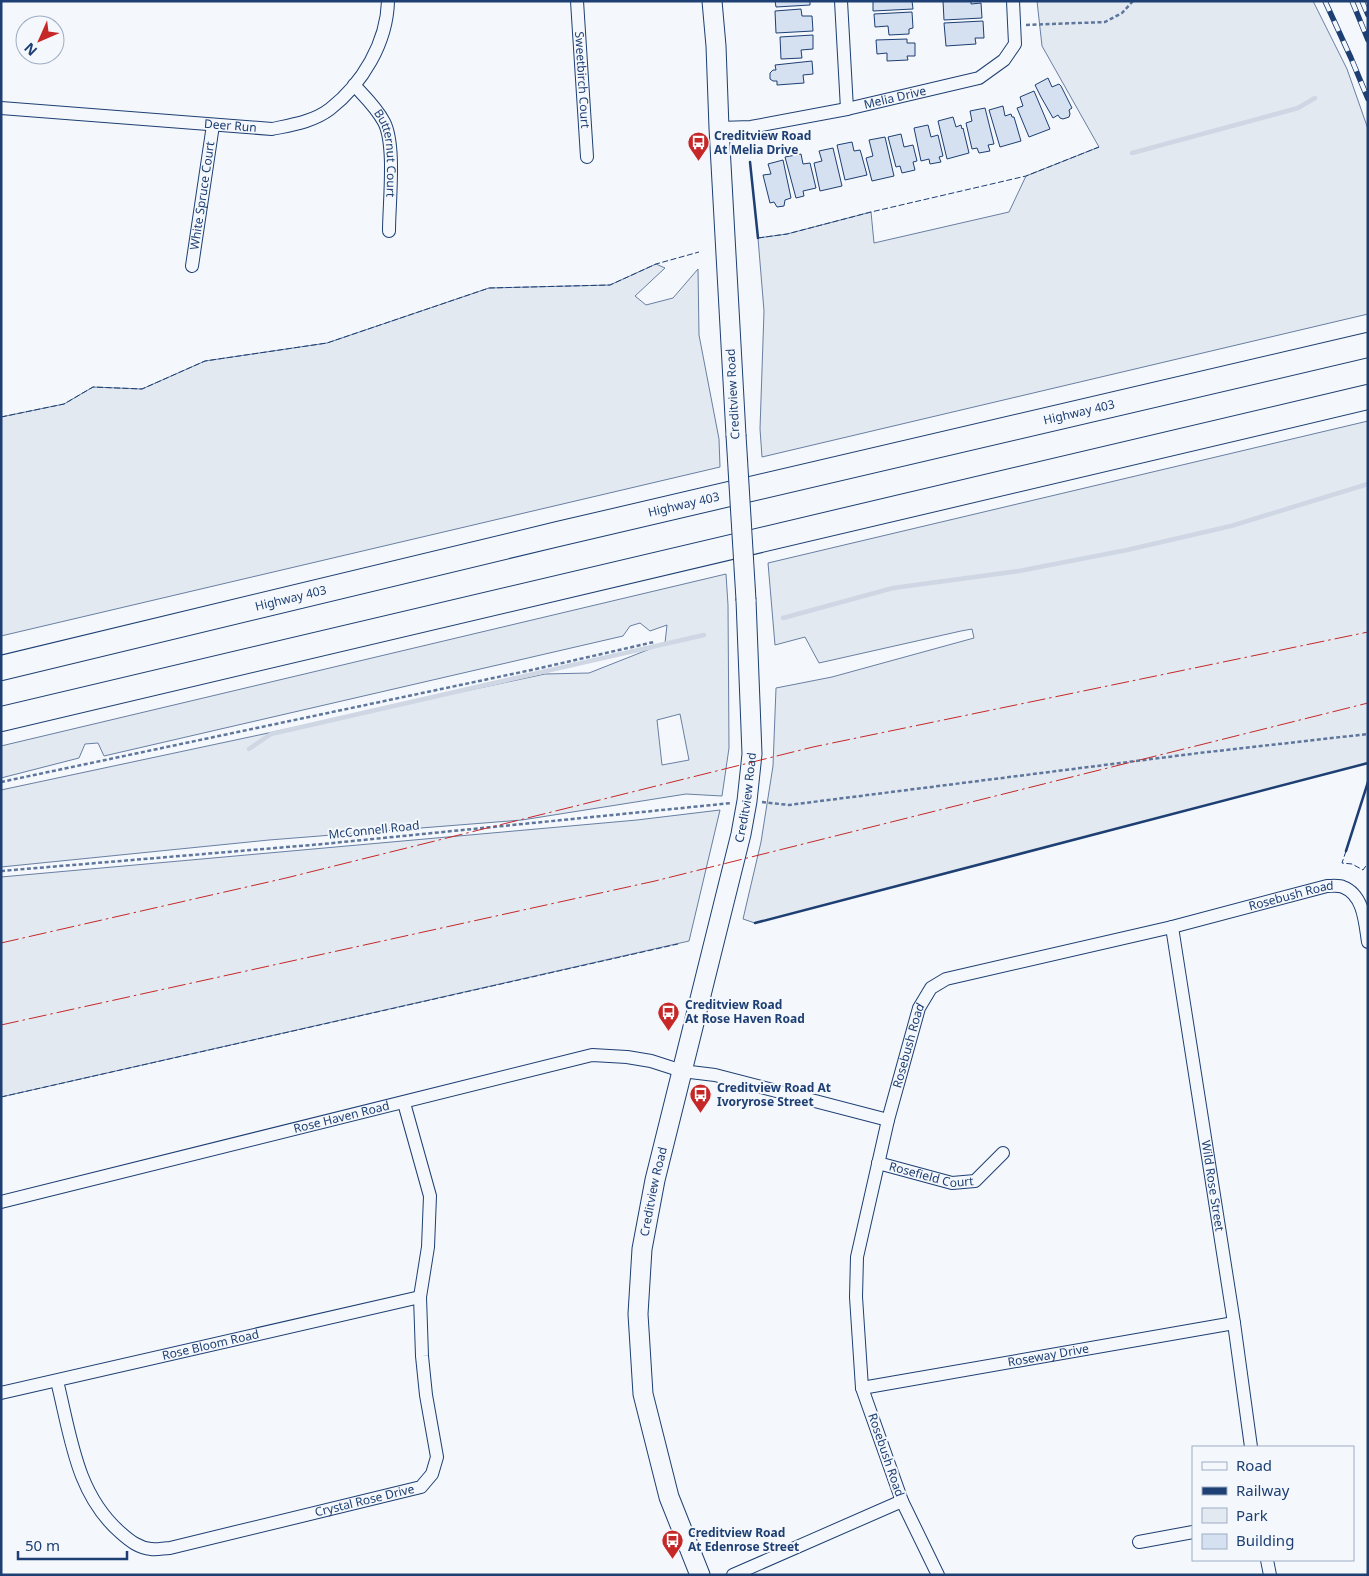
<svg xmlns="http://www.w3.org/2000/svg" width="1369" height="1576" font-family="'Noto Sans',sans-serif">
	<rect width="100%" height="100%" fill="#f4f7fb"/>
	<path fill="#e3e9f0" stroke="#687fa3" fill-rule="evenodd" d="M1037,1H1313L1347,69L1368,129V314L762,457L760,429L764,311L758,238L787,234L871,212L874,243L1009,212L1026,176L1099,147L1042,46Z
		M656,264L665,268L635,296L646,305L673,298L698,269L699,335L719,439L720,467L1,636V417L64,404L93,387L142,389L205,361L327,343L489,288L610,285Z
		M1368,421V763L755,923L743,919L761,842L773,766L776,688L832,677L974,638L972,629L961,631L819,663L805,637L775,645L768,563Z
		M726,574L728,605L729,748L722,796L686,794L522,820L269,840L1,867V790L545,674L589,673L665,643L667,625L650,631L640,623L630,626L623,636L104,756L98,743L85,744L79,758L1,778V746ZM680,714L689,760L662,765L657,720Z
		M720,810L689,941L1,1097V877L637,820Z"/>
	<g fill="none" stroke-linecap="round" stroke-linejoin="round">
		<path stroke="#cfd7e4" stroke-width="4.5" d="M1132,153L1298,108L1315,98
			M783,618L893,588L1019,571L1127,550L1231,526L1368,484
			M249,749L271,734L704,635"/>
	</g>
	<path fill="#d5e0f0" stroke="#1d3f73" d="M775,1H810V5L776,7Z
		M873,1H912L913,9L873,11Z
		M943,1H971V4L981,3L982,18L944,20Z
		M801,9L802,16H812L813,31L776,33L775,11Z
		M912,12L913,28L909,29V34L889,35L888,26L875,27L874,14Z
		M983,21L984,38H975L976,44L946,46L944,23Z
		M813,35V49L801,50L802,58L781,59L780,37Z
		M907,39V43H915V56H907L908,60L887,61V53L877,54L876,40Z
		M812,61L813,74L803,75L804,83L777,85V81H773L770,79V73L773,70H776L775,65Z
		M1048,78L1052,87L1059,84L1061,86L1072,108L1069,110L1070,114L1069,117L1063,119L1060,118L1058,115L1053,118L1041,97L1035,85Z
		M1034,91L1050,129L1029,137L1017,108L1023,106L1020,97Z
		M1003,106L1005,116L1011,114L1012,117H1014L1021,141L1000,147L989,110Z
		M985,108L994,144L988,145L990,151L979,153L977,148L972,149L966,123L972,121L970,111Z
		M953,117L956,127L961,125L962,129L963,128L969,153L947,159L938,121Z
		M928,125L931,137L938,135L943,156L939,157L941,162L930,164L929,159L921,161L914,128Z
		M901,134L904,147L913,145L917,161L913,162L915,170L902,173L900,166L896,167L888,137Z
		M885,137L894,176L872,181L866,158L873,156L869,140Z
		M852,142L854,151L860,150L861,153L867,175L845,180L837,145Z
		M833,148L842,186L820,191L814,163L822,161L819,151Z
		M801,154L803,164L810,163L816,188L803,191L804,196L796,198L785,157Z
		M783,160L791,198L785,200L784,206L777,207L774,202L770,203L763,175L771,174L768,164Z"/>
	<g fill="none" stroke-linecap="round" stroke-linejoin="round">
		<defs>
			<g id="minor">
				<path id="s1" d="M577,1L587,157"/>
				<path d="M841,1L847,109"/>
				<path id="s2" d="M354,85C365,97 376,107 384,122C396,145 389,203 389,231"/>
				<path id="s3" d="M1,108L272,129C291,125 313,122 330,109C362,84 387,43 388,1"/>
				<path id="s4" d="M719,128L751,127L847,109L979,78L1004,60L1015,44L1013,1"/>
				<path id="s5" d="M192,266L213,125"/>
				<path id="s6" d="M1172,927L1234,1323L1251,1447"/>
				<path id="s7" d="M878,1163L952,1183L975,1181L1003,1153"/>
				<path id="s8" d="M1,1202L592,1055L627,1057L651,1061L682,1071L715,1075L888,1120"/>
				<path id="s9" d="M57,1381C71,1437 76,1494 121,1533C130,1541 139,1548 151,1549C157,1550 164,1548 170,1548L421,1487L432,1474L437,1457L426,1395L422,1356L420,1297L428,1247L430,1196L404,1103"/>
				<path id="s10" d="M862,1388L1234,1323"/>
				<path id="s11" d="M1,1393L420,1297"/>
				<path d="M1139,1542L1193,1532"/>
				<path d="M1267,1560L1270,1575"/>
				<path d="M733,1575L902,1501"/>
				<path id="s12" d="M938,1575L902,1501L862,1388L856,1297L857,1257L888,1120L919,1008L931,988L946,979L1172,927L1327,886C1332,886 1339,885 1343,887C1364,895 1365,923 1368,942"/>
			</g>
			<g id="secondary">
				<path d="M712,1L716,46L719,128L736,435"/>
				<path id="s13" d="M700,1575L669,1497L643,1394L638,1314L642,1249L655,1180L741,834L747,801L752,754L746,600"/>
			</g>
			<g id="motorway">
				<path id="s14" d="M1,668L558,534L1368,345"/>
				<path d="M1,719L1368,397"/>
			</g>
		</defs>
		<use href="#minor" stroke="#1d3f73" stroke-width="14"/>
		<use href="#secondary" stroke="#1d3f73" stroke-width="21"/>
		<use href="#motorway" stroke="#1d3f73" stroke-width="26"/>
		<path stroke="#5e769c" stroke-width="2.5" stroke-dasharray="4 2.5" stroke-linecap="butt" d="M1026,25L1105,22L1122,13L1133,1
			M1,782L536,669L654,642
			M762,802L789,805L1199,753L1368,734
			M1,871L323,844L732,803"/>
		<use href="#minor" stroke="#f4f7fb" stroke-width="12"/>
		<use href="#secondary" stroke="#f4f7fb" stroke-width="19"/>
		<use href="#motorway" stroke="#f4f7fb" stroke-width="24"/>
		<defs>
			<path id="rail" d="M1325,1L1351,58L1368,99
				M1352,1L1368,40
				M1362,1L1368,15"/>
		</defs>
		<use href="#rail" stroke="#1d3f73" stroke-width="5.5"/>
		<use href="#rail" stroke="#f4f7fb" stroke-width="4" stroke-dasharray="11" stroke-linecap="butt"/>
		<defs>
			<path id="secondary-bridge" d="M736,435L746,600"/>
		</defs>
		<use href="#secondary-bridge" stroke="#1d3f73" stroke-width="21" stroke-linecap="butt"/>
		<use href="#secondary-bridge" stroke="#f4f7fb" stroke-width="19"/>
		<path stroke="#1d3f73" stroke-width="1" stroke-dasharray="6 2.5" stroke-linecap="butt" d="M758,238L787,234L871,212L1026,176L1099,147
			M1,417L64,404L93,387L142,389L205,361L327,343L489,288L610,285L656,264L699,252
			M1346,851L1342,863L1352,864L1363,870L1368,863
			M1,1097L678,944"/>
		<path stroke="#1d3f73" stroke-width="2.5" d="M750,162L758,238
			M1346,851L1368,782
			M755,923L1368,763"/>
		<path stroke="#c62828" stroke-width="1" stroke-dasharray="18 4 2.5 4" stroke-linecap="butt" d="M1,943L286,878L813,747L1368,632
			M1,1025L655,881L1368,703"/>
	</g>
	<defs>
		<symbol id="bus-pin" viewBox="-11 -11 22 30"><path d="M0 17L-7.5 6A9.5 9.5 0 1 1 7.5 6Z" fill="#c62828" stroke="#f4f7fb"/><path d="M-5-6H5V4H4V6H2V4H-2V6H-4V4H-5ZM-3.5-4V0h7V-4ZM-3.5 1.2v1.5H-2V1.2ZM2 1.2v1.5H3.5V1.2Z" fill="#fff"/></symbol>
	</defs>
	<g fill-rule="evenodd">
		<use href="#bus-pin" x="686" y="130" width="25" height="34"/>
		<use href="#bus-pin" x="656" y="1000" width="25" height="34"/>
		<use href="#bus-pin" x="688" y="1082" width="25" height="34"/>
		<use href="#bus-pin" x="660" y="1528" width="25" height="34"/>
	</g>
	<g text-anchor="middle" stroke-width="4" stroke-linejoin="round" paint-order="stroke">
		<g font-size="12" fill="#1d3f73" stroke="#f4f7fb">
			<text dy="4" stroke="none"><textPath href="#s1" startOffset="79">Sweetbirch Court</textPath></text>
			<text dy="4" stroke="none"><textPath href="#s4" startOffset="179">Melia Drive</textPath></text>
			<text dy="4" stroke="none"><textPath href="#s3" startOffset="230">Deer Run</textPath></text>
			<text dy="4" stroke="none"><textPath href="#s2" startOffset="79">Butternut Court</textPath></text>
			<text dy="4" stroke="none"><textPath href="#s5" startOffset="71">White Spruce Court</textPath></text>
			<text transform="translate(733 394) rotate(-93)" y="4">Creditview Road</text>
			<text dy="4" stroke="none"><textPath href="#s14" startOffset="1108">Highway 403</textPath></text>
			<text dy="4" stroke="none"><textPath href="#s14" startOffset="702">Highway 403</textPath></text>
			<text dy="4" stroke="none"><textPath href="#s14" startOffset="298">Highway 403</textPath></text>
			<text dy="4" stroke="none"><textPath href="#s13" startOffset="799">Creditview Road</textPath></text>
			<text transform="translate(374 830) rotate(-6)" y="4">McConnell Road</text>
			<text dy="4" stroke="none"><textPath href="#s12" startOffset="986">Rosebush Road</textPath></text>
			<text dy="4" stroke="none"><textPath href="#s12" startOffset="551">Rosebush Road</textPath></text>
			<text dy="4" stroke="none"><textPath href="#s8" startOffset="351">Rose Haven Road</textPath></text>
			<text dy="4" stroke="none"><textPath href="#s7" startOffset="55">Rosefield Court</textPath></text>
			<text dy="4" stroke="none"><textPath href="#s6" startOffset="262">Wild Rose Street</textPath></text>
			<text dy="4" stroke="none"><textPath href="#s13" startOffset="394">Creditview Road</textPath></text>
			<text dy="4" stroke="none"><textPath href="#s11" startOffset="215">Rose Bloom Road</textPath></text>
			<text dy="4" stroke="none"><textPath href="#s10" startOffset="189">Roseway Drive</textPath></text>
			<text transform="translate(886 1455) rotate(71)" y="4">Rosebush Road</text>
			<text dy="4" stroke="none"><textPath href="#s9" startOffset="422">Crystal Rose Drive</textPath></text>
		</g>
		<g font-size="12" font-weight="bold" fill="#1d3f73" stroke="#f4f7fb" text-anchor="start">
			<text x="714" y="140">Creditview Road<tspan x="714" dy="14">At Melia Drive</tspan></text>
			<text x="685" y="1009">Creditview Road<tspan x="685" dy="14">At Rose Haven Road</tspan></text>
			<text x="717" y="1092">Creditview Road At<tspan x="717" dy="14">Ivoryrose Street</tspan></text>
			<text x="688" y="1537">Creditview Road<tspan x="688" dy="14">At Edenrose Street</tspan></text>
		</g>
	</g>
	<rect width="1369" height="1576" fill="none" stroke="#1d3f73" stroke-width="5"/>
	<rect x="1192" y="1446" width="162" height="115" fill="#f4f7fb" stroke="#9eadc5"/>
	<rect x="1202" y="1462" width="25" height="8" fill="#f4f7fb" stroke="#9eadc5"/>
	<text x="1236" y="1471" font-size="15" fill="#1d3f73">Road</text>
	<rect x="1202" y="1487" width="25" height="8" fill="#1d3f73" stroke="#9eadc5"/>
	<text x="1236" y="1496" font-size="15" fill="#1d3f73">Railway</text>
	<rect x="1202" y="1508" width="25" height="15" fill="#e3e9f0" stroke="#9eadc5"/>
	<text x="1236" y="1521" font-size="15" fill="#1d3f73">Park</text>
	<rect x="1202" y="1534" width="25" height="15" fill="#d5e0f0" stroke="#9eadc5"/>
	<text x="1236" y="1546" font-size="15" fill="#1d3f73">Building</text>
	<g transform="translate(40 40) rotate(225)"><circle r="24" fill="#f4f7fb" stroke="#9eadc5"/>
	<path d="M0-4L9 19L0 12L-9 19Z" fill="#c62828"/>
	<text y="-8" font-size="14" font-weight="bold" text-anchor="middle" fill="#1d3f73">N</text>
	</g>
	<path d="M18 1551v8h109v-8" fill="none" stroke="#1d3f73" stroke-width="2.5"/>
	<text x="25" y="1551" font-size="15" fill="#1d3f73" stroke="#f4f7fb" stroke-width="4" paint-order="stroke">50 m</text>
</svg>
